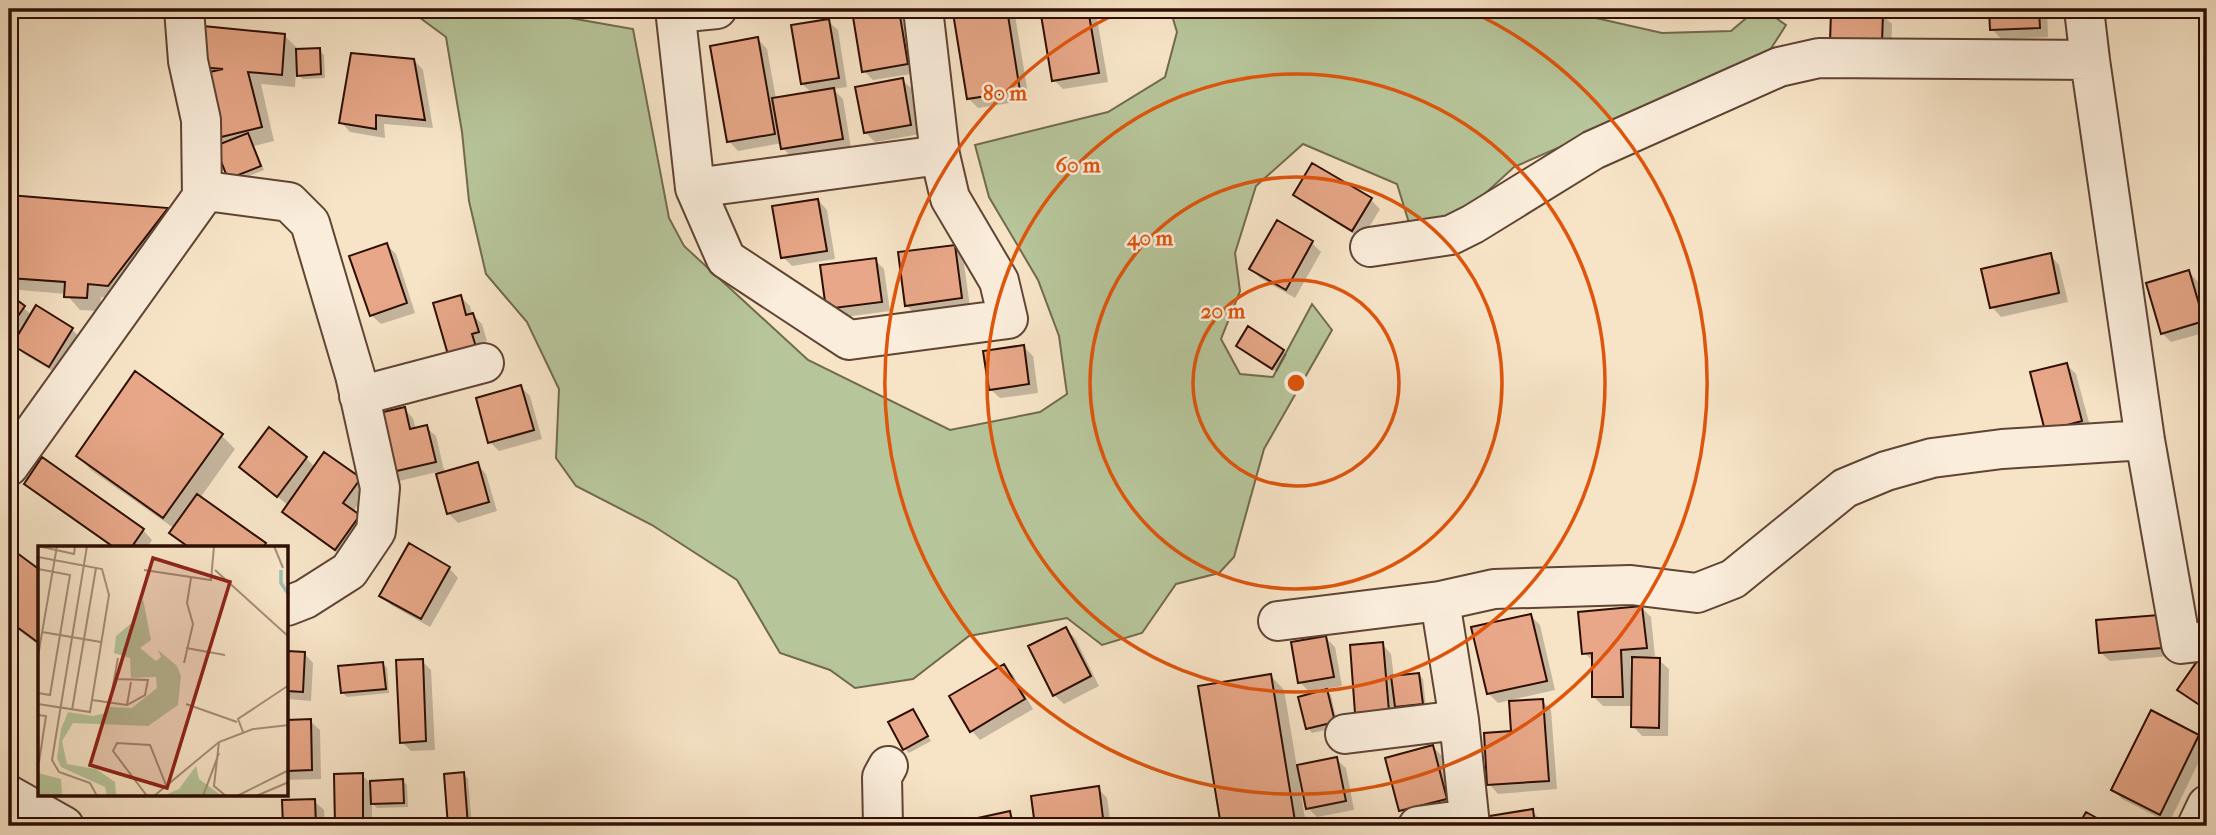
<svg xmlns="http://www.w3.org/2000/svg" width="2216" height="835" font-family="'IM FELL French Canon',serif">
	<rect width="100%" height="100%" fill="#f7e4c7"/>
	<filter id="stains"><feTurbulence type="fractalNoise" baseFrequency=".00286" numOctaves="4"/><feColorMatrix values="0 0 0 0 .2 0 0 0 0 .09 0 0 0 0 .02 0 0 0 .5 -.17"/></filter>
	<radialGradient id="worn" r=".72"><stop offset=".6" stop-color="#630" stop-opacity="0"/><stop offset="1" stop-color="#630" stop-opacity=".3"/></radialGradient>
	<path fill="#b7c59a" stroke="#726a4e" stroke-width="2" d="M408,9H557L559,16L633,29L669,218L684,246L808,360L950,430L1040,412L1067,394L1059,336L1038,280L989,197L975,145L1108,112L1165,77L1177,32L1170,9H1556L1662,33L1731,31L1757,9H1763L1786,25L1765,58L1514,167L1466,211L1410,226L1397,184L1303,144L1256,186L1235,253L1240,291L1221,339L1240,374L1273,377L1312,304L1332,330L1264,449L1234,557L1219,573L1176,584L1142,633L1102,645L1067,618L969,636L913,679L855,688L830,670L780,653L737,580L652,525L576,486L556,458L559,389L527,322L486,274L469,201L462,132L446,37Z"/>
	<path fill="#0003" fill-rule="evenodd" d="M989,9H1008L1015,15L1029,100L978,108L968,98L955,14Z
		M1054,9H1092L1096,13L1108,82L1063,89L1054,80L1042,11Z
		M1991,9H2047L2048,37L2001,39L1992,29Z
		M898,12L908,21L917,73L873,80L864,71Z
		M1832,14L1882,15L1892,24L1891,52Z
		M828,21L838,30L847,87L833,89L843,99L851,148L792,158L783,148L782,143L738,151L729,141L758,39L767,49L776,99L812,93L802,84Z
		M284,35L298,49L319,50L324,55L325,78L303,79L296,72L295,87L261,84L274,141L254,146L264,170L234,182L225,144L219,137L201,66Z
		M414,60L423,70L433,128L384,124L385,138L350,132L341,122Z
		M902,80L912,89L920,134L875,142L865,132Z
		M1295,195L1371,200L1380,209L1362,239L1305,204Z
		M9,196L167,209L180,222L122,299L101,297L100,311L80,310L66,294L9,289Z
		M818,200L827,210L835,259L792,266L783,257Z
		M1312,243L1321,252L1295,298L1260,278L1251,269Z
		M387,245L396,254L415,313L381,324L371,315Z
		M954,247L963,256L970,307L916,315L906,305Z
		M2050,255L2059,265L2068,302L2001,317L1992,307Z
		M875,260L884,269L890,311L837,318L822,267Z
		M2189,272L2198,282L2207,312V332L2171,342L2162,333Z
		M9,296L32,315L72,329L81,339L59,375L24,354L9,339Z
		M461,297L470,306L472,314L482,324L487,341L480,343L486,360L460,367Z
		M1023,346L1033,356L1038,393L1000,398L990,389Z
		M1242,350L1283,351L1287,355L1277,372Z
		M2067,365L2076,374L2091,430H2047Z
		M521,387L530,396L542,439L499,451L490,442Z
		M404,409L413,418L416,429L426,427L436,436L445,474L477,464L486,474L497,511L458,523L449,514L437,472L399,481L390,472Z
		M221,435L235,449L200,498L269,548H189L172,533L175,529L91,470L78,456Z
		M325,455L369,489L353,512L368,525L345,558L293,521L284,512L289,506L241,467L306,458L316,468Z
		M43,460L143,530L152,540L147,548H113L35,493L26,483Z
		M9,549L40,572V646L9,623Z
		M449,568L458,578L430,627L391,605L382,595Z
		M1642,608L1651,617L1655,656L1647,657V660H1659L1669,669L1668,736H1642L1633,726V706H1603L1594,697V662L1584,653ZM1630,659H1634V684H1631Z
		M1531,616L1540,625L1555,690L1498,703L1489,694Z
		M2159,617L2171,656L2110,661L2100,652Z
		M1066,629L1075,638L1099,686L1064,704L1054,695Z
		M1326,638L1335,647L1342,686L1325,689L1331,695L1338,727L1312,733L1308,728L1321,689L1309,692L1300,682Z
		M1382,644L1391,654L1394,678L1418,674L1423,679L1426,708L1401,711L1396,706L1397,719L1367,722L1357,712Z
		M287,653H304L313,663L311,701L287,699Z
		M2200,659L2207,662V711L2189,699L2179,690Z
		M422,661L431,670L435,750L411,751L402,742Z
		M382,663L387,668L389,693L347,697L342,692Z
		M1004,666L1013,675L1033,709L980,740L971,730Z
		M1271,676L1284,690L1297,767L1336,759L1346,768L1354,810L1317,817L1308,808L1302,780H1299L1306,826H1223L1200,687Z
		M1542,701L1551,710L1557,789L1498,794L1489,784L1513,733Z
		M912,711L931,741L909,753L905,749Z
		M287,721H310L320,730L321,779L287,780Z
		M2198,736L2207,745L2169,823L2122,799L2113,790Z
		M1433,747L1442,756L1456,808L1410,820L1401,811L1387,759Z
		M464,774L468,779L472,826H450L446,775Z
		M336,775H362L369,782L403,781L407,785L408,807L377,808L372,803V826H337Z
		M1098,788L1107,798L1111,826H1037L1033,798Z
		M314,801L324,810L325,826H285L284,802Z
		M1532,811L1537,816L1538,826H1486Z
		M1009,813L1018,822L1019,826H949Z"/>
	<path fill="#e7a788" stroke="#2e0e03" stroke-width="2" d="M977,9H1007L1020,91L967,99L953,13Z
		M1040,9H1088L1099,73L1052,81Z
		M1989,9H2039L2040,28L1990,30Z
		M899,10L908,64L862,72L853,17Z
		M1831,12L1883,13L1882,43L1830,42Z
		M829,19L839,78L801,84L791,25Z
		M203,26L285,34L282,75L248,72L262,127L217,138L201,74L223,69L199,67Z
		M758,37L775,134L727,142L710,46Z
		M320,48L321,74L297,76L296,49Z
		M351,53L414,59L425,120L376,115V129L339,123Z
		M903,78L911,125L864,133L855,87Z
		M834,88L843,139L781,149L772,98Z
		M248,133L261,166L228,179L215,146Z
		M1312,163L1372,198L1352,231L1293,195Z
		M9,195L168,208L108,286L88,284L87,298L64,297L65,282L9,278Z
		M818,199L827,251L781,258L772,206Z
		M1277,220L1313,241L1286,290L1249,269Z
		M387,243L407,303L370,316L349,256Z
		M955,245L962,298L905,306L898,252Z
		M2051,253L2059,293L1990,308L1981,269Z
		M876,258L882,302L826,309L820,265Z
		M2189,270L2204,321L2161,334L2146,283Z
		M9,294L25,306L9,329Z
		M461,295L466,315L473,313L479,332L472,334L477,350L449,358L433,303Z
		M36,305L73,328L49,367L12,345Z
		M1248,326L1284,350L1272,369L1236,346Z
		M1024,345L1029,384L989,390L983,351Z
		M2067,363L2082,421L2045,431L2030,372Z
		M135,371L223,434L163,518L76,456Z
		M521,385L534,430L488,443L476,398Z
		M405,407L410,429L427,425L436,462L388,473L379,413Z
		M269,427L307,457L277,497L239,467Z
		M324,452L361,478L343,503L360,515L335,550L282,512Z
		M42,457L144,529L131,548H115L24,484Z
		M478,462L489,502L447,514L436,474Z
		M197,494L266,543L262,548H190L169,533Z
		M409,543L450,567L421,619L379,596Z
		M9,547L40,570V644L9,621Z
		M1642,606L1647,648L1621,650L1623,697H1592V653L1582,654L1578,612Z
		M1531,614L1547,681L1487,694L1471,627Z
		M2159,615L2162,648L2099,653L2096,620Z
		M1066,627L1091,676L1053,696L1028,646Z
		M1326,636L1334,677L1298,683L1291,642Z
		M1383,642L1389,711L1355,713L1350,645Z
		M287,651L305,652L303,692L287,691Z
		M1632,657L1660,658L1659,728L1631,727Z
		M2200,657L2207,660V710L2177,690Z
		M423,659L426,741L400,743L396,660Z
		M383,662L386,689L341,693L338,666Z
		M1004,664L1025,699L970,732L949,696Z
		M1419,673L1423,704L1395,707L1391,676Z
		M1271,674L1295,821L1262,826H1221L1198,686Z
		M1327,689L1335,722L1306,729L1298,697Z
		M1543,699L1549,781L1487,785L1484,733L1511,731L1509,701Z
		M913,709L928,736L903,750L888,722Z
		M2151,710L2199,735L2160,815L2111,790Z
		M311,719L312,770L287,771V720Z
		M1433,745L1447,799L1399,811L1385,758Z
		M1337,757L1346,801L1306,809L1297,765Z
		M464,772L468,826H448L444,774Z
		M363,773V826H335L334,774Z
		M403,779L404,803L371,804L370,781Z
		M1099,786L1104,826H1035L1031,796Z
		M315,799L316,826H283L282,800Z
		M1533,809L1535,826H1484L1483,817Z
		M1010,811L1013,826H941Z
		M2086,812L2111,826H2078Z"/>
	<g fill="none" stroke-linecap="round" stroke-linejoin="round">
		<defs>
			<path id="minor" d="M184,9L188,61L201,120L202,197
				M675,9L695,188L726,259L849,340L1008,319L999,281L950,198L940,155L923,9
				M2084,9L2090,60L2145,440L2181,644L2207,641
				M676,13L717,9
				M695,188L940,155
				M1370,247L1451,235L1473,224L1593,150L1779,67L1819,58L2090,60
				M359,396L484,363
				M9,466L206,191L289,202L310,223L355,375L380,488L376,531L349,571L305,599L287,606
				M1440,601L1459,720L1470,826
				M1278,621L1440,601L1494,589L1631,585L1697,593L1733,579L1845,488L1886,471L1932,458L2002,449L2145,440
				M1345,734L1459,720
				M9,795L64,826
				M883,826L882,777L888,766
				M1418,826L1469,819
				M2197,826L2207,805"/>
		</defs>
		<use href="#minor" stroke="#604434" stroke-width="42"/>
		<use href="#minor" stroke="#faeddb" stroke-width="38"/>
	</g>
	<g fill="none" stroke="#df550c" stroke-width="3.5">
		<circle cx="1296" cy="383" r="103"/>
		<circle cx="1296" cy="383" r="206"/>
		<circle cx="1296" cy="383" r="309"/>
		<path d="M1466 9A411 411 0 1 1 1126 9"/>
	</g>
	<g transform="translate(38 546)">
		<rect width="250" height="250" fill="#f7e4c7"/>
		<path d="M105,53L113,94L102,102L118,115L123,111L120,104L139,120L143,130L140,159L110,180L35,177L24,195L29,218L58,223L77,236L78,250H69L67,241L23,221L19,212L23,183L30,166L55,170L69,167L72,161L94,162L119,142L118,131L93,132L92,112L76,107L78,90L96,75ZM158,220L161,233L184,250H125L141,243ZM0,227L23,233L24,250H0Z" fill="#b7c59a"/>
		<path fill="none" stroke="#9dbfb2" stroke-width="3.5" d="M243,24V37L251,49"/>
		<path fill="none" stroke="#a78e79" stroke-width="2" d="M0,0L36,8L37,0M49,0L14,214L21,226L52,237L59,250M236,0L245,22M0,11L64,23L71,49L52,166L0,158M0,23L32,29L12,149L0,147M106,24L173,34L176,0M177,24L251,91M4,86L63,96M148,102L187,109M0,110L19,0M146,117L155,78L149,57L153,32M54,154L89,159L107,149L110,134L76,133M72,156L80,112M148,158L199,176M89,159L93,136M34,164L58,22M0,169L8,170L1,216M205,186L200,173L251,139M181,196L176,240L188,250M109,250L75,205L79,197L112,199L128,239M116,250L181,196L215,183L251,179M165,250L181,207M199,250L251,224M218,250L251,236"/>
		<path fill="#8f2418" fill-opacity="0.15" stroke="#8f2418" stroke-width="3.5" d="M115,12L192,36L129,242L52,219Z"/>
		<rect width="250" height="250" fill="none" stroke="#2e0e03" stroke-width="3.5"/>
	</g>
	<circle cx="1296" cy="383" r="10" fill="#df550c" stroke="#faeddb" stroke-width="3.5"/>
	<g font-size="21" text-anchor="middle" font-weight="bold" fill="#df550c" stroke="#faeddb" stroke-width="5" stroke-linejoin="round" paint-order="stroke">
		<text x="1005" y="100">80 m</text>
		<text x="1078" y="172">60 m</text>
		<text x="1150" y="245">40 m</text>
		<text x="1223" y="318">20 m</text>
	</g>
	<rect width="2216" height="835" fill="none" stroke="#f7e4c7" stroke-width="35"/>
	<rect x="10" y="10" width="2195" height="814" fill="none" stroke="#2e0e03" stroke-width="3.5"/>
	<rect x="18" y="18" width="2181" height="800" fill="none" stroke="#2e0e03" stroke-width="2"/>
	<rect width="100%" height="100%" filter="url(#stains)"/>
	<rect width="100%" height="100%" fill="url(#worn)"/>
</svg>
